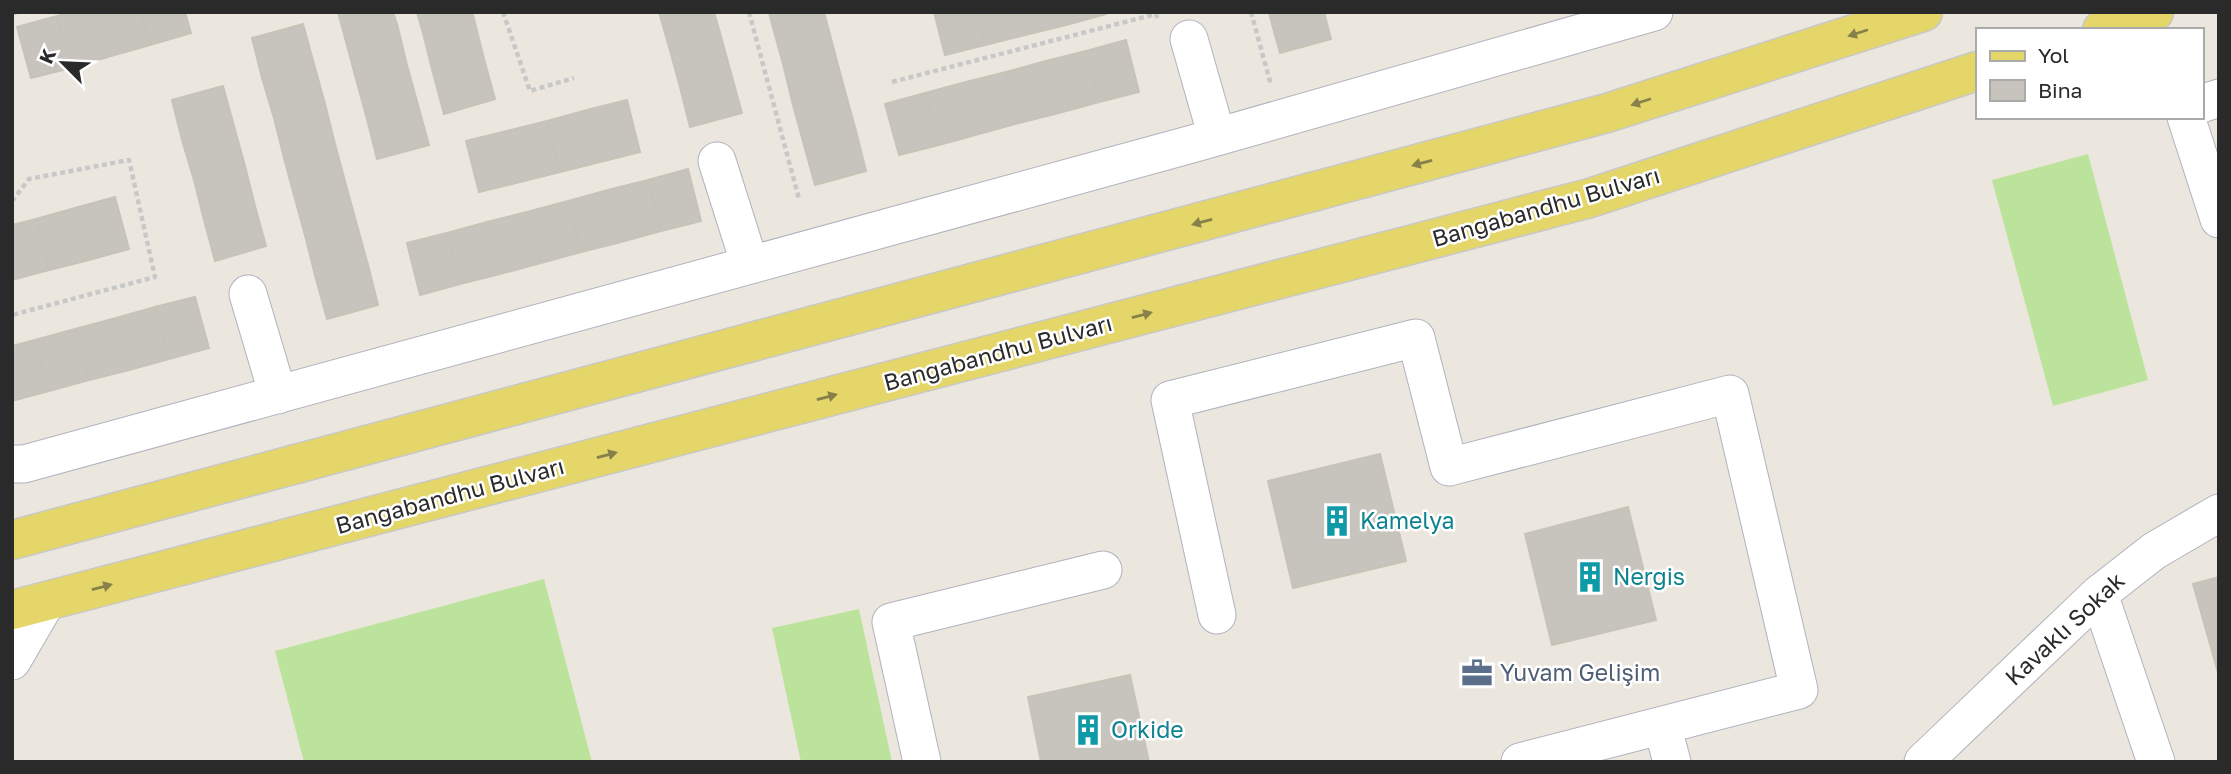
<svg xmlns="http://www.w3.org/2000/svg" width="2231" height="774" font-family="'Golos Text',sans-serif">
	<rect width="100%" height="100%" fill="#ebe7de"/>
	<path fill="#bce39b" d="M2088,154L2148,380L2053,406L1992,180Z
		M544,579L592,762H304L275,651Z
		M859,609L892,762H801L772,628Z"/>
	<path fill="#c7c3bd" stroke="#c6c3b7" stroke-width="2" d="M69,12H98L111,56L71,68L57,16Z
		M98,12H141L150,45L111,56Z
		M141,12H185L191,33L150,45Z
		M338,12H393L397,24L345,38Z
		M417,12H472L474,19L423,33Z
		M659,12H714L720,33L669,47Z
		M769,12H816L772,24Z
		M816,12H824L834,50L783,64L772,24Z
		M934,12H977L985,45L945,55Z
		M977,12H1020L1025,35L985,45Z
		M1020,12H1063L1066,25L1025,35Z
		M1063,12H1105L1106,14L1066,25Z
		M1324,12L1331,39L1280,53L1269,13Z
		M57,16L71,68L31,78L17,27Z
		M474,19L484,59L433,73L423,33Z
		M303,24L314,64L262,78L252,38Z
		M397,24L407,65L356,79L345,38Z
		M720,33L731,73L680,87L669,47Z
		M1126,40L1139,92L1099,102L1086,51Z
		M834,50L845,91L793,105L783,64Z
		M1086,51L1099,102L1059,113L1046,61Z
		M484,59L495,99L444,114L433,73Z
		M1046,61L1059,113L1019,123L1006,72Z
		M314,64L325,104L274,118L262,78Z
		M407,65L418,105L367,119L356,79Z
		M1006,72L1019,123L979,134L966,82Z
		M731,73L742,113L690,127L680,87Z
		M966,82L979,134L939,145L925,93Z
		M223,86L234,126L182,140L172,100Z
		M845,91L856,131L804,145L793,105Z
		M925,93L939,145L899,155L885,104Z
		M627,100L640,152L600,162L587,110Z
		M325,104L335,144L284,158L274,118Z
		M418,105L429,145L377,159L367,119Z
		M587,110L600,162L560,172L547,121Z
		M547,121L560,172L520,182L507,131Z
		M234,126L245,166L194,180L182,140Z
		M507,131L520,182L479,192L466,141Z
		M856,131L866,171L815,185L804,145Z
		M335,144L346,185L295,199L284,158Z
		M245,166L255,206L204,220L194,180Z
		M688,169L701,221L661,231L648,180Z
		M648,180L661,231L621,242L608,190Z
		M346,185L357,225L306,239L295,199Z
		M608,190L621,242L581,252L568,201Z
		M115,197L129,249L89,260L75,208Z
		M568,201L581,252L541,263L527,212Z
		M255,206L266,246L215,261L204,220Z
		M75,208L89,260L49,270L36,219Z
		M527,212L541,263L500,274L487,222Z
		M36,219L49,270L12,280V225Z
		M487,222L500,274L460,284L447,233Z
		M357,225L368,265L316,279L306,239Z
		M447,233L460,284L420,295L407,243Z
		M368,265L378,305L327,319L316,279Z
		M195,297L209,348L169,359L155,307Z
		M155,307L169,359L129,370L116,318Z
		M116,318L129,370L89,380L75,329Z
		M75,329L89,380L49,391L35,340Z
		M35,340L49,391L12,401V346Z
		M1380,454L1406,561L1293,588L1268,481Z
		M1628,507L1656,620L1552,645L1525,534Z
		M2219,577V676L2193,584Z
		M1130,675L1149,762H1041L1028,697Z"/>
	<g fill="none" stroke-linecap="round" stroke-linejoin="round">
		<defs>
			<path id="street" d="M1189,39L1217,137
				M2201,104L2219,98
				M2186,117L2219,219
				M717,161L750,265
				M248,294L278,395
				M12,464H24L1192,144L1654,12
				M2099,594L2156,762
				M1217,615L1170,400L1416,338L1449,467L1730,394L1799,690L1520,762
				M12,661L47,601
				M1662,725L1672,762
				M922,762L891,622L1103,570
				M1923,762L2099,594L2154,551L2219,513"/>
			<path id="primary" d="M2102,30L2154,12
				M12,540L1607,113L1923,12
				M12,610L1590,198L1977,71"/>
		</defs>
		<use href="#street" stroke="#b1b2bd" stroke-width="39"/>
		<use href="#primary" stroke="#c8c8c8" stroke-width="41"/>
		<path stroke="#c8c8c8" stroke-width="4.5" stroke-dasharray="5 3.5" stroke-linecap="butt" d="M503,12L530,91L574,78
			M749,12L799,199
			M1251,12L1271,85
			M12,14L17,12
			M892,82L1156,14L1158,21
			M12,201L29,179L129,160L155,277L12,315"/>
		<use href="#street" stroke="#fff" stroke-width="37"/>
		<use href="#primary" stroke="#e4d669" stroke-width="38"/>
	</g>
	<defs><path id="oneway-solid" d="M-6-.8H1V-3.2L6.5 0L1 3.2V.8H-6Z" transform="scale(1.75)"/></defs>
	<g fill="#87804a">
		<use href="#oneway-solid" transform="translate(1858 33) rotate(162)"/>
		<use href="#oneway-solid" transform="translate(1641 102) rotate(162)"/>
		<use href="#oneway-solid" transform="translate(1422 163) rotate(165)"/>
		<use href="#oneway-solid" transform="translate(1202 222) rotate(165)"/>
		<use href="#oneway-solid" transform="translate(1142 315) rotate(-15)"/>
		<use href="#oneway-solid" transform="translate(827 397) rotate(-15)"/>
		<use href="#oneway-solid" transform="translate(607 455) rotate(-15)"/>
		<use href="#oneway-solid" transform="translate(102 587) rotate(-15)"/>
	</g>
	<defs>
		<symbol id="building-bare" viewBox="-9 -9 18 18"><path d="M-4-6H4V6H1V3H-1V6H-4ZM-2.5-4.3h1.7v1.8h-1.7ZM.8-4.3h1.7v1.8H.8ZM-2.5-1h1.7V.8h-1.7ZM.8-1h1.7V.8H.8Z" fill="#0f9aa8" stroke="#fff" stroke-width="2.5" paint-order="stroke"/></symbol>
		<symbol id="office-bare" viewBox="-9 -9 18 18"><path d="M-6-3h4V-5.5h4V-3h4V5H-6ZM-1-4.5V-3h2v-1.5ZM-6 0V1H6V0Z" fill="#5c6f8a" stroke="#fff" stroke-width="2.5" paint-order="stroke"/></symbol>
	</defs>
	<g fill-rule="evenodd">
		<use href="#building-bare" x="1315" y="499" width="44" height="44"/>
		<use href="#building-bare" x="1568" y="555" width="44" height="44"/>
		<use href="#office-bare" x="1455" y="651" width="44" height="44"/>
		<use href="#building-bare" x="1066" y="708" width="44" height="44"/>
	</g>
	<g text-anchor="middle" stroke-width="5" stroke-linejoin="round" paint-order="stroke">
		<g font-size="23" fill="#2a2a2a" stroke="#fff">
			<text transform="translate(1546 207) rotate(-16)" y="8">Bangabandhu Bulvarı</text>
			<text transform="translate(998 353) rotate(-15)" y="8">Bangabandhu Bulvarı</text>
			<text transform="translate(450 496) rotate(-15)" y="8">Bangabandhu Bulvarı</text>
			<text transform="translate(2065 629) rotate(-43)" y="8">Kavaklı Sokak</text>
		</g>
		<g font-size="23" fill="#0d838f" stroke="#fff" text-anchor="start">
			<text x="1360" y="529">Kamelya</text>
			<text x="1613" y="585">Nergis</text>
			<text x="1111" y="738">Orkide</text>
		</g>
		<g font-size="23" fill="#4e5e75" stroke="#fff" text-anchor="start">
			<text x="1500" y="681">Yuvam Gelişim</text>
		</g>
	</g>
	<rect width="2231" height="774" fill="none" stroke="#2a2a2a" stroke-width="28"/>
	<rect x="1976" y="28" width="228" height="91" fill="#ffffff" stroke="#aaaaaa" stroke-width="2"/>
	<rect x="1990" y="51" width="35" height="10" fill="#e4d669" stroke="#aaaaaa" stroke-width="2"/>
	<text x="2038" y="63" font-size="21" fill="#2a2a2a">Yol</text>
	<rect x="1990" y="80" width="35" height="21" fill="#c7c3bd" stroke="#aaaaaa" stroke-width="2"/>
	<text x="2038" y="98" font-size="21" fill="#2a2a2a">Bina</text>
	<g transform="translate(63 63) rotate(294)" stroke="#ffffff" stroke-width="5" paint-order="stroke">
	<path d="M0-5L12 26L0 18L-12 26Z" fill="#2a2a2a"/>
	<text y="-10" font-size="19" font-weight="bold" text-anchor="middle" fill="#2a2a2a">K</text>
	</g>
</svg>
